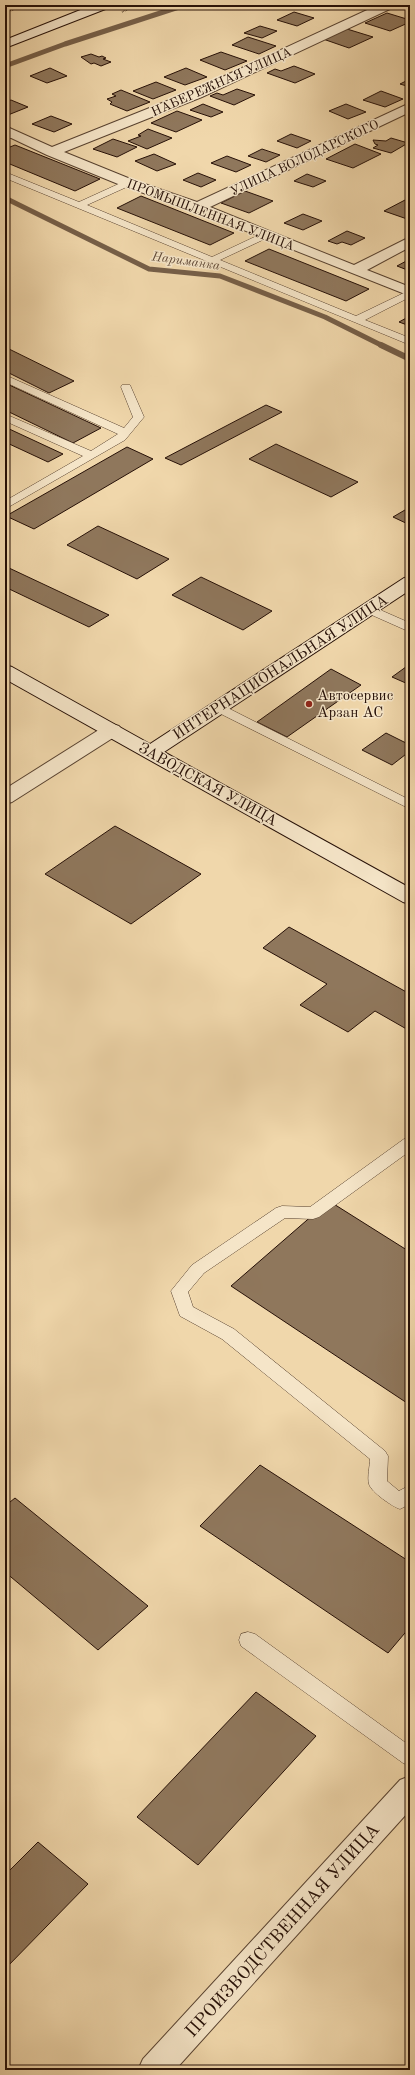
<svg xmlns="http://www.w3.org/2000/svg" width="415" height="2075" font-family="'Old Standard TT',serif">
	<rect width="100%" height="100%" fill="#f0d7ab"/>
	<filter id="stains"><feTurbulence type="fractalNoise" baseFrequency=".005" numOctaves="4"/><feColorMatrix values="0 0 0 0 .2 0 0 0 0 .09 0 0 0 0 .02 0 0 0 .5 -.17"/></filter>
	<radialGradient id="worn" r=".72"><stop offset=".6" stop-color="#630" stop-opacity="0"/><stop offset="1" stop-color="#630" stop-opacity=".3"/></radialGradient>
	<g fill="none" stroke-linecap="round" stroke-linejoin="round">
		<path stroke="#765f48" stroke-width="5" d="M5,66L65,44L185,5
			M5,198L149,269L220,276L325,317L383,346"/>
		<path stroke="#765f48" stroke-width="6" d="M381,345L410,359"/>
	</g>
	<path fill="#8f775c" stroke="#261007" d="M294,12L314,18L297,26L277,20Z
		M387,13L410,20V22L390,31L365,23Z
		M260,26L277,31L262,38L244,33Z
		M347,29L373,37L349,48L323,39Z
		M248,37L276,46L259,54L232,45Z
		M221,52L247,61L225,70L200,60Z
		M91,54L99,57L102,56L106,58L103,59L111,62L101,66L94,63L91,64L81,57Z
		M294,66L315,74L295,83L267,73L275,69L281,71Z
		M50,68L67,76L47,83L30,76Z
		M186,68L207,77L185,85L164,77Z
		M410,79V87L400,84Z
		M156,82L176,90L153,99L133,91Z
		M237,89L255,95L234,105L210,96L217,93L223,95Z
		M121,90L150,102L127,111L110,104L112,102L107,99L116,96L112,94Z
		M381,91L403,99L385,107L363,100Z
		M11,100L28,107L8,115L5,114V102Z
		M203,104L223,112L211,117L190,110Z
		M346,104L366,112L348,119L329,111Z
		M177,111L202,120L176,132L151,123Z
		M51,116L72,124L54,132L32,124Z
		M148,129L172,138L147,149L128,141L141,136L138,135Z
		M291,134L311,141L297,148L277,141Z
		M391,138L408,143L391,153L373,148L378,145L375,144L373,140L386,141Z
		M113,139L137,147L117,157L93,149Z
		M355,144L381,154L353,168L326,159Z
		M15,145L100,179L75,191L5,162V149Z
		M262,149L280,155L266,162L248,156Z
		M154,154L176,164L157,171L135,161Z
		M227,156L251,165L236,172L211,163Z
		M198,173L216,180L201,187L183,180Z
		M307,174L326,181L313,187L294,181Z
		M245,191L273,201L249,213L221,203Z
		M141,196L234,233L210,245L117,208Z
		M405,200L410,201V220L384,211Z
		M303,214L322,221L303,230L284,223Z
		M347,231L365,238L351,245L342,242L337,244L328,241Z
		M269,249L369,289L346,301L245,261Z
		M410,259V271L397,266Z
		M410,316V326L399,322Z
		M5,347L74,381L49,393L5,371Z
		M5,383L101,428L73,443L5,410Z
		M266,405L282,412L181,465L165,458Z
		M5,427L63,454L48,462L5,442Z
		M276,444L358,482L331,497L249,459Z
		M127,447L153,459L34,529L6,516Z
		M410,507V525L393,517Z
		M98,526L169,559L137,579L67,545Z
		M9,568L109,615L89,627L5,587V570Z
		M201,577L272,611L243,630L172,595Z
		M410,664V683L408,684L392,677Z
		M331,669L361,685L287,737L257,722Z
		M386,733L410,745V751L392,765L362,750Z
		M115,826L201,874L131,924L45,874Z
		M289,927L410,994V1031L375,1011L348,1032L300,1005L327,984L263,948Z
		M329,1201L410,1252V1405L231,1286Z
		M260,1465L410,1562V1627L388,1653L200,1526Z
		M15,1498L148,1606L98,1650L5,1572V1506Z
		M256,1692L316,1736L198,1865L137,1817Z
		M38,1842L88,1884L5,1969V1875Z"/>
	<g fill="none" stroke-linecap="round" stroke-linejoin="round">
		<defs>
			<path id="lane" d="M13,131L18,134L5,141V134Z
				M5,172L79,202L125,181H131V185L87,205L212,257L263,233H269V237L220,260L356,316L410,290V297L365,320L410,338V345L5,178Z
				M5,375L124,428L133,417L121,387L122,385H130L144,417L125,440L5,509V501L83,456L5,421V414L91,451L118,434L5,382Z
				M369,605L410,623V632L365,612L363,609Z
				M218,703L410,800V809L213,710L212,707Z
				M410,1137V1151L319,1217L313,1219L285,1218L204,1273L188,1292L193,1307L234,1329L385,1451L388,1456L387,1481L399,1491L410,1485V1504L400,1509C393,1507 371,1492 369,1484C367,1477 370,1466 370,1459L222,1339L180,1316L171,1291L192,1265L276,1208L282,1206L310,1207L404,1139Z
				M248,1632L255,1634L410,1746V1766L403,1763L241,1646L239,1640L241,1634Z"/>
			<path id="street" d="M378,5H394L392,8L202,97L64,152L133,180L197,202L410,103V112L210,207L354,265L410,237V247L367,270L410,287V296L193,210L123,186L47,155L5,135V126L52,147L192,91Z
				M112,724L119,726L122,730L119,734L12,802L5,804V789L105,726Z
				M410,1776V1810L175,2070H138L143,2059L400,1780Z"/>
			<path id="secondary" d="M93,5H110L108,8L5,48V40Z
				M410,577V590L164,752L410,888V904L403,902L5,679V665L12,667L150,744L404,578Z"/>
		</defs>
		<use href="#lane" stroke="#584230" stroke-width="1"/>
		<use href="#street" stroke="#584230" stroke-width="2"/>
		<use href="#secondary" stroke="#261007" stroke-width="2"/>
		<path stroke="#261007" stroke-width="1.5" stroke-dasharray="0.5 1" stroke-linecap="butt" d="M122,12L138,5
			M5,13L25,5"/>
		<use href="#lane" fill="#f5e5c8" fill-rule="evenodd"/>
		<use href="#street" fill="#f5e5c8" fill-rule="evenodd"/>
		<use href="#secondary" fill="#f5e5c8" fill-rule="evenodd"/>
	</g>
	<circle fill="#8f2418" stroke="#f5e5c8" stroke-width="1.5" cx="309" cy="704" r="4"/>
	<g text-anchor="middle" stroke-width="3" stroke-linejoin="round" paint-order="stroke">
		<g font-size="13" fill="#261007" stroke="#f5e5c8">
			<text transform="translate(221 81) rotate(-24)" y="5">НАБЕРЕЖНАЯ УЛИЦА</text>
			<text transform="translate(304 157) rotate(-25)" y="5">УЛИЦА ВОЛОДАРСКОГО</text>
			<text transform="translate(211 214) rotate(21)" y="5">ПРОМЫШЛЕННАЯ УЛИЦА</text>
		</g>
		<g font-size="13" font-style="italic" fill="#624b38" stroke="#f5e5c8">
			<text transform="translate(186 260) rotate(8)" y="5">Нариманка</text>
		</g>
		<g font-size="15" fill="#261007" stroke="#f5e5c8">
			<text transform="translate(280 667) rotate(-33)" y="5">ИНТЕРНАЦИОНАЛЬНАЯ УЛИЦА</text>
			<text transform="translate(208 784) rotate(29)" y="5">ЗАВОДСКАЯ УЛИЦА</text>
		</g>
		<g font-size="15" fill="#261007" stroke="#f5e5c8" text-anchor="start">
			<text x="317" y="700">Автосервис<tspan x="317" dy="17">Арзан АС</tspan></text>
		</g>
		<g font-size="18" fill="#261007" stroke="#f5e5c8">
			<text transform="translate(282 1930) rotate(-48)" y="6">ПРОИЗВОДСТВЕННАЯ УЛИЦА</text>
		</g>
	</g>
	<rect width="415" height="2075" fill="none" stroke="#f0d7ab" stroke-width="20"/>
	<rect x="6" y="6" width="403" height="2063" fill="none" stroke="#261007" stroke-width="2"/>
	<rect x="10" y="10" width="395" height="2055" fill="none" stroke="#261007"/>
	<rect width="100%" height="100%" filter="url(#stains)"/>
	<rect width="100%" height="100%" fill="url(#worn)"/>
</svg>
